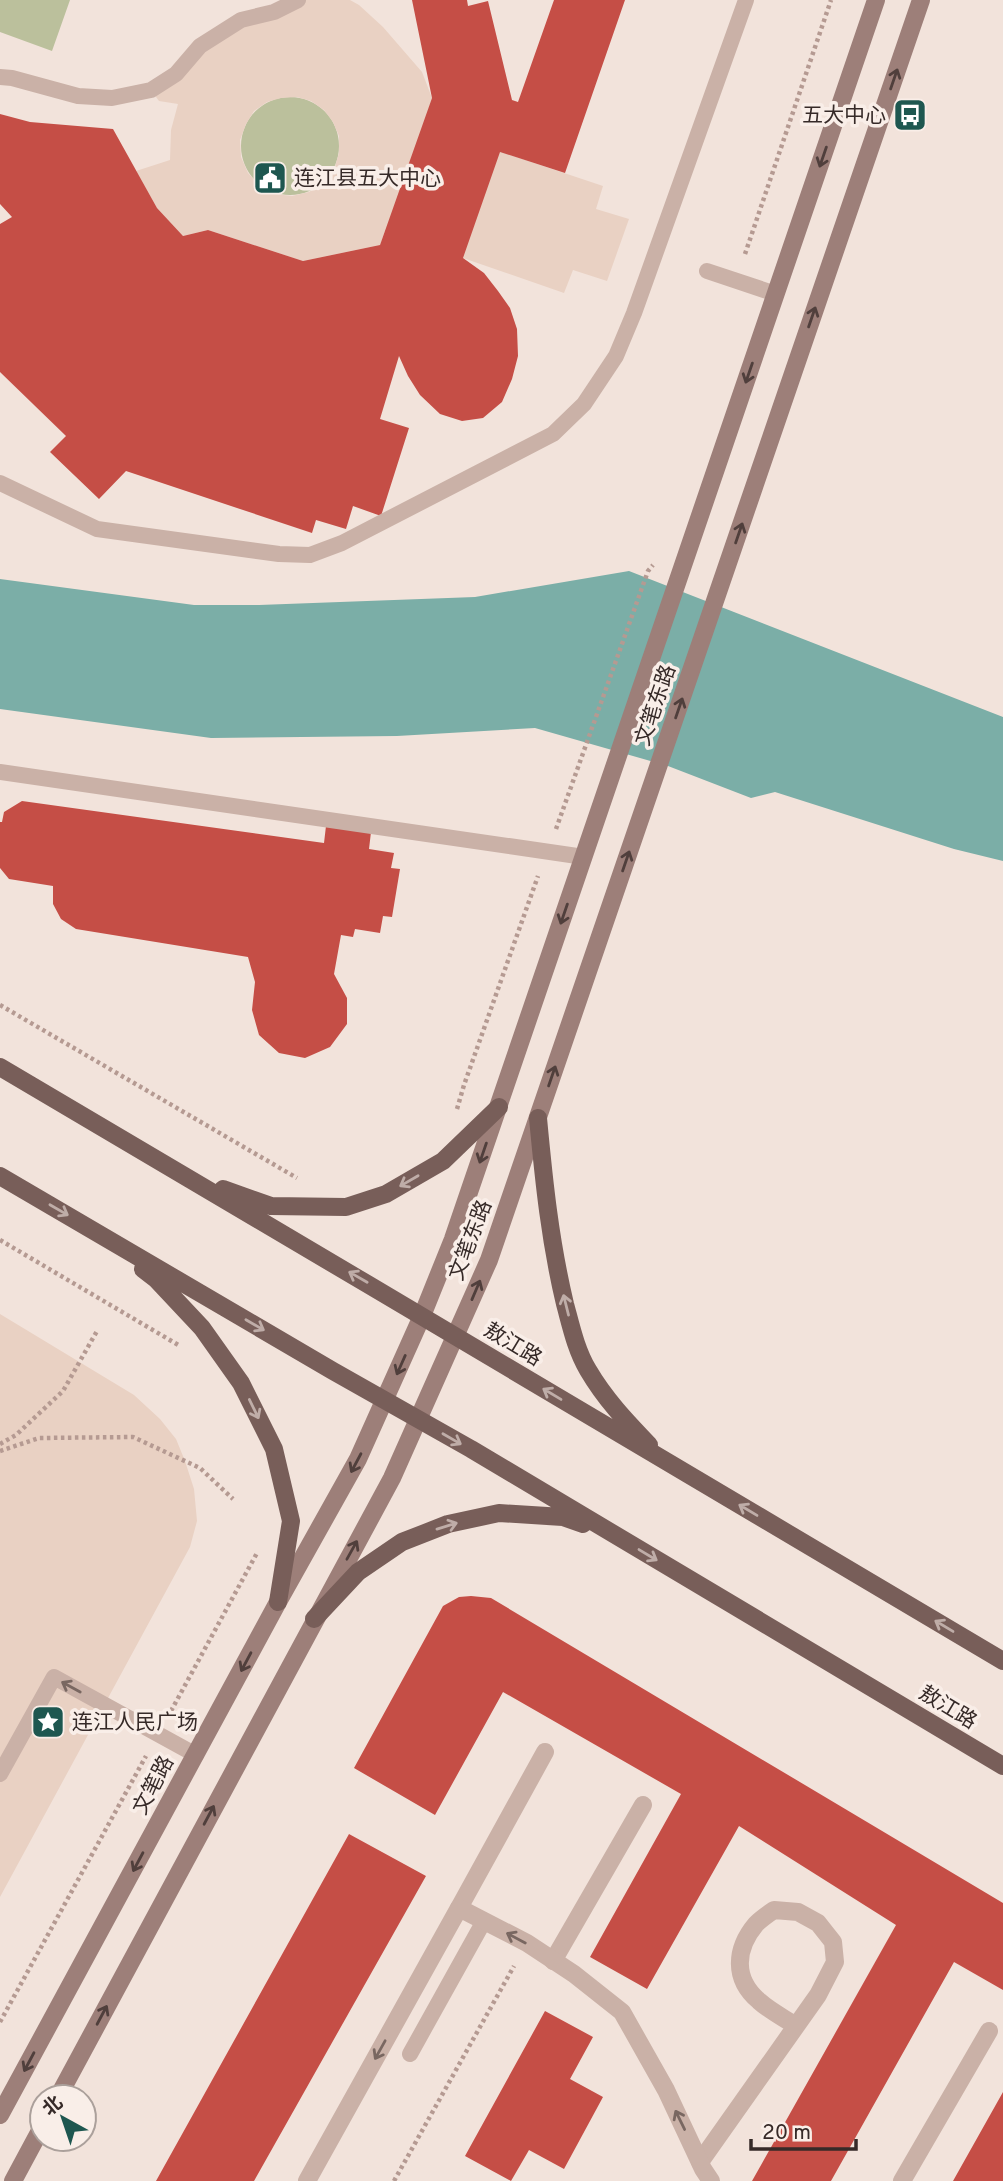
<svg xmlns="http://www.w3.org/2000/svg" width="1003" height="2181" font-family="Overpass,'Noto Sans SC',sans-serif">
	<rect width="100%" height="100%" fill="#f2e3db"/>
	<path fill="#bbc09c" d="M0,0H70L52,51L0,32Z
		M241 146a49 49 0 1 1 98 0a49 49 0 1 1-98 0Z"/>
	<path fill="#e9d1c3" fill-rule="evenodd" d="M298,0H350L359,5L383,27L422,72L432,98L423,126L603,186L596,209L629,219L607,281L573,270L564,293L385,231L380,245L303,261L208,230L183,236L157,208L136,171L170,160L171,130L178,104L159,101L151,90L200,46ZM297,97L311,101L324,110L333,122L339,136V153L334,170L323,183L309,192L292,196L275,194L260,186L248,173L241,157L240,140L246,124L254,111L267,102L281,98Z
		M0,1314L134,1395L160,1419L176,1439L185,1461L194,1489L197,1521L190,1547L0,1897Z"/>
	<path fill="#7baea7" d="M629,571L1003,717V861L954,849L775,792L751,798L668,766L535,728L397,736L211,738L0,709V579L194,605H259L475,597Z"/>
	<path fill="#c54e46" d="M412,0H467L468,6L488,1L512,100L518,102L554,0H625L565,173L500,152L463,258L484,273L498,291L510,308L517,329L518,356L512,379L502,402L483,418L462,421L440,414L420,395L408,376L399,356L380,419L409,428L381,516L353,506L346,529L316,520L312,533L126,471L99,499L50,452L66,436L0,372V224L12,217L0,204V114L30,122L113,129L157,208L183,236L208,230L303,261L380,245L432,98Z
		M22,801L324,843L326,826L371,832L369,849L394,853L391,868L400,869L392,917L383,916L380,933L355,929L353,937L341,935L334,974L347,998V1024L330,1047L305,1058L279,1053L259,1035L252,1010L255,982L248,957L76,929L61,919L53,904V886L9,879L0,868V822H2L4,812Z
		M471,1596L491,1598L1003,1903V1990L954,1962L831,2181H752L896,1925L739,1826L647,1989L590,1957L681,1794L503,1692L435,1815L354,1768L443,1606L459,1597Z
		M349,1834L426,1876L254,2181H156Z
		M545,2011L593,2037L570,2079L603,2097L564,2169L529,2150L511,2181L465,2156Z
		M1003,2092V2181H953Z"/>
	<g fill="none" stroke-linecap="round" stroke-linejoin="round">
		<path stroke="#b59a92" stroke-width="4.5" stroke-dasharray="3.5 3.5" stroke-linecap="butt" d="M745,254L831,0
			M556,829L648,571L653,565
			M0,1005L297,1178
			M457,1109L464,1085L538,876
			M0,1240L180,1346
			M0,1444L16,1435L63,1391L97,1331
			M0,1451L39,1438L133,1437L200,1468L233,1499
			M171,1711L257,1553
			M0,2022L146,1756
			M394,2181L514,1966"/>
		<path stroke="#cab1a7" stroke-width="16" d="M0,77L12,78L78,96L112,98L151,90L176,74L200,46L241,20L274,12L298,0
			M707,271L776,294
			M0,483L97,529L279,554L310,555L342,543L553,434L584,404L616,356L634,313L746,0
			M0,772L584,857
			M0,1774L54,1677L196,1755
			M410,2054L484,1921"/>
		<path stroke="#cab1a7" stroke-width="18" d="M459,1908L545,1752
			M553,1961L643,1805
			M700,2162L818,1995L835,1962L833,1942L818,1923L798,1912L774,1910C768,1914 761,1919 756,1924C735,1949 733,1979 759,2001C770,2011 784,2018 796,2026
			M902,2181L989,2031"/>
		<path stroke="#cab1a7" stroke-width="18" d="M307,2181L459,1908L527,1943L574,1974L622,2012L666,2090L703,2169L711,2181"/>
		<path stroke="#9d7f79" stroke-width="18" d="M58,2097L392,1478L489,1260L921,0
			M0,2115L278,1602L358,1459L422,1316L453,1239L876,0
			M13,2181L42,2127"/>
		<path stroke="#785e59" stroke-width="18" d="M0,1067C335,1264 668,1463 1003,1661
			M538,1118C544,1182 550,1241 565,1304C571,1326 576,1350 588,1370C605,1399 626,1421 649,1445
			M0,1176L333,1371L471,1449L1003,1766
			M223,1189L271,1206L346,1207L386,1194L443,1161L499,1107
			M143,1269L156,1279L202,1328L241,1383L274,1449L291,1521L278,1602
			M314,1619L358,1572L402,1542L448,1524L499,1513L563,1517L583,1524"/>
	</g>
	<defs><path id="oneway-shaft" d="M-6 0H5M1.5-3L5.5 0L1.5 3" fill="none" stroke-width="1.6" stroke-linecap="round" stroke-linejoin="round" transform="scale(1.75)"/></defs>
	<g stroke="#503f3c">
		<use href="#oneway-shaft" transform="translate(894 79) rotate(-71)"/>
		<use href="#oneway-shaft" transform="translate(823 157) rotate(109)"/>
		<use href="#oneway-shaft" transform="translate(812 317) rotate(-71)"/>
		<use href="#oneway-shaft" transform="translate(749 373) rotate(109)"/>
		<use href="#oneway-shaft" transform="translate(739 533) rotate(-71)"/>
		<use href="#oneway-shaft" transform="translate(679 708) rotate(-71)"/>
		<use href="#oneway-shaft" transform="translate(626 861) rotate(-71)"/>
		<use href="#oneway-shaft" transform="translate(564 914) rotate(109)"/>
		<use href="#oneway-shaft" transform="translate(552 1076) rotate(-71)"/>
		<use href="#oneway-shaft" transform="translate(483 1153) rotate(109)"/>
		<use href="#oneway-shaft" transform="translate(476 1290) rotate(-67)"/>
		<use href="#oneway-shaft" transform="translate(401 1365) rotate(114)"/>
		<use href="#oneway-shaft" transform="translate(356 1463) rotate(118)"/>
		<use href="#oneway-shaft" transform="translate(352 1550) rotate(-61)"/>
		<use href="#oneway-shaft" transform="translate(246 1662) rotate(118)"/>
		<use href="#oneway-shaft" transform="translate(209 1815) rotate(-62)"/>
		<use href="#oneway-shaft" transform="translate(138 1862) rotate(118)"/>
		<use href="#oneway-shaft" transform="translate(102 2015) rotate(-62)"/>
		<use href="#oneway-shaft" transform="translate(29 2062) rotate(118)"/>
	</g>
	<g stroke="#bfada8">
		<use href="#oneway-shaft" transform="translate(409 1181) rotate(150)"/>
		<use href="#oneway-shaft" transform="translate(59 1210) rotate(30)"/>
		<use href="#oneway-shaft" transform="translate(358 1277) rotate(-150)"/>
		<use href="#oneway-shaft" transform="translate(566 1305) rotate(-104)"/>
		<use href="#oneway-shaft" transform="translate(255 1325) rotate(30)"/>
		<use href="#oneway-shaft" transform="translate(552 1394) rotate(-149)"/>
		<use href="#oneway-shaft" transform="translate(254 1409) rotate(64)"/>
		<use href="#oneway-shaft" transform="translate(452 1439) rotate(30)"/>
		<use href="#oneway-shaft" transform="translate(748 1510) rotate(-149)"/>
		<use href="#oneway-shaft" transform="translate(447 1526) rotate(-17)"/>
		<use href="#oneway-shaft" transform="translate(648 1555) rotate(31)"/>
		<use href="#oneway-shaft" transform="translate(944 1626) rotate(-149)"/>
	</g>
	<g stroke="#796761">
		<use href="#oneway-shaft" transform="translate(71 1687) rotate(-151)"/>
		<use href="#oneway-shaft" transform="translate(516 1938) rotate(-152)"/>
		<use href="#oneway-shaft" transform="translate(380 2050) rotate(119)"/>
		<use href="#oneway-shaft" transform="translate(680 2120) rotate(-116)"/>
	</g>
	<defs>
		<symbol id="bus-square" viewBox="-11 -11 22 22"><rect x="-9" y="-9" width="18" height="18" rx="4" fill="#1e5750" stroke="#f9eee8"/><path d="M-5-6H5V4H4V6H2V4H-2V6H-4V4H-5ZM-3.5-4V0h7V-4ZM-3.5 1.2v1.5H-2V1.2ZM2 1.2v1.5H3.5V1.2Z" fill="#fff"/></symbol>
		<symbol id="civic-square" viewBox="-11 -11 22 22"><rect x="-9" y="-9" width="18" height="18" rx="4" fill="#1e5750" stroke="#f9eee8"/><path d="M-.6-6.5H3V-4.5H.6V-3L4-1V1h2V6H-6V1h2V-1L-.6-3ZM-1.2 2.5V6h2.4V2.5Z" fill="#fff"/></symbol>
		<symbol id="sight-square" viewBox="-11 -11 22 22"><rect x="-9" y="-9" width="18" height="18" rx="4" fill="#1e5750" stroke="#f9eee8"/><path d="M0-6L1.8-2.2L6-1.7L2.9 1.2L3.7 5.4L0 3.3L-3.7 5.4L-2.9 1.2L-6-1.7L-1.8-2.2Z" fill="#fff"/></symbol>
	</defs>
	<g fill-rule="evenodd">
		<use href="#bus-square" x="891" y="96" width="38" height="38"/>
		<use href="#civic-square" x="251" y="159" width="38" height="38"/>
		<use href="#sight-square" x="29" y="1703" width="38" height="38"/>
	</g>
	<g text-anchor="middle" stroke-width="7" stroke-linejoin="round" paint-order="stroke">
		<g font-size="21" fill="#362a28" stroke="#f9eee8" text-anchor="start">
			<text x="886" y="122" text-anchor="end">五大中心</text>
			<text x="294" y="185">连江县五大中心</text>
			<text x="72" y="1729">连江人民广场</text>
		</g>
		<g font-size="21" fill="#362a28" stroke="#f9eee8">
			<text transform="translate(655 705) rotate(-71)" y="7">文笔东路</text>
			<text transform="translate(470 1240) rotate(-69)" y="7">文笔东路</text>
			<text transform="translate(513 1344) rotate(31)" y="7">敖江路</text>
			<text transform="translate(948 1707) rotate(31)" y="7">敖江路</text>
			<text transform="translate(153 1785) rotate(-62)" y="7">文笔路</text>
		</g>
	</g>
	<g transform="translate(63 2118) rotate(320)"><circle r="33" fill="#f9eee8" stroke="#aba09b" stroke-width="2"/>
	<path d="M0-5L12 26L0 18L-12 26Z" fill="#1e5750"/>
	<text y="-10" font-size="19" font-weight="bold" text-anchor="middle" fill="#362a28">北</text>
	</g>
	<path d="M751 2139v10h105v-10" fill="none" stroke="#362a28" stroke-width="3.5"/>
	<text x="762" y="2139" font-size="21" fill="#362a28" stroke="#f9eee8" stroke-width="5" paint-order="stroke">20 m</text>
</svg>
